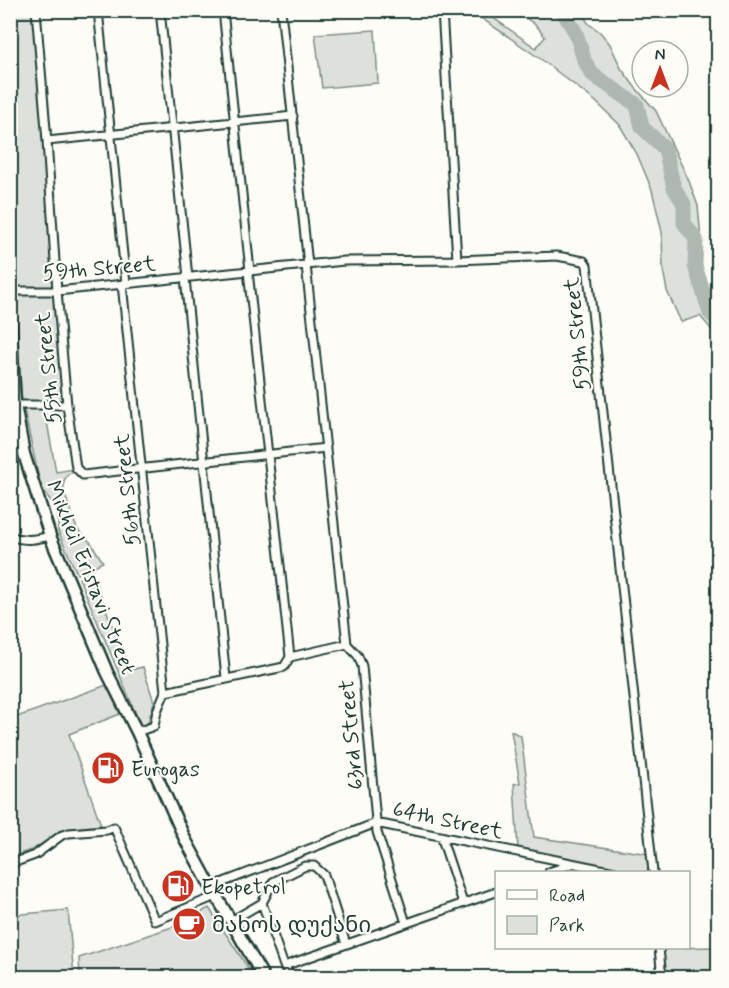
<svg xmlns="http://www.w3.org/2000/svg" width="729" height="988" font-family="Mynerve,'Noto Sans Georgian',sans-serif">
	<rect width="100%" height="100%" fill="#fdfcf7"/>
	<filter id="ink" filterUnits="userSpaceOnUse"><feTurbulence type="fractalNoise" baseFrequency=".0167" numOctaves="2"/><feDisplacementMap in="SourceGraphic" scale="12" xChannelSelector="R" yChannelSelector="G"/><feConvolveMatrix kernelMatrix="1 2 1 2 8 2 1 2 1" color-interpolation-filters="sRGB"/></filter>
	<g filter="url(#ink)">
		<path fill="#dde0db" stroke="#7e8e88" stroke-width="1.5" d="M11,11H32L58,287L13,288L10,241Z
			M471,11H485V12L536,48L545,37C536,22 526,18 511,11H583L584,17L589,24L600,32L610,44L621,68L635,87L656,111L689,181L698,206L701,238L700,260L704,281L718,309V337L700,316L681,322L667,291L663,270L662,232L652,190L637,154L619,124L595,101L542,60Z
			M375,30L378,83L322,88L315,34Z
			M54,294L63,402L22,403L14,296Z
			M23,405H44L56,472L74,469L75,472L68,474L64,481V492L77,529L91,543L103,562L77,574L58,531V510L41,488Z
			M91,571L130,670L143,667L154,702L148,723L141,726L79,578Z
			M107,685L120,714L69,734L101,825L66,829L34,849L11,857V719Z
			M511,731L521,736L534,837L649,854L650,864L647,872H633L518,850L514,784L520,783Z
			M209,908L254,977H80L79,958L178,925Z
			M68,910L74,977H11V915Z
			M718,947V977H665L661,948Z"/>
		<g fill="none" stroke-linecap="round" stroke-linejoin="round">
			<path stroke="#aeb8b1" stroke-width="15" d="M562,10L576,33L584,60L592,74L637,105L642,127L665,149L674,188L684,204V223L696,239L695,266L710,313L718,321"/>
			<defs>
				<path id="minor" d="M36,10L47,141L57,291L67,405L76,468L83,475L326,448
					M98,10L126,284
					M160,10L188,277
					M223,10L250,271
					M281,10L308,265
					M442,10L457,260
					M47,141L293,116
					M306,265L347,644
					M248,271L290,657
					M185,278L226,678
					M122,284L165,692
					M10,291H57L344,261L457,260L557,256L584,261L587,265L653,872
					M15,405H67
					M10,536C25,542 36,539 50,536
					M347,644L358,656L362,666L377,832L406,923
					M290,657L347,644
					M137,732L154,726L157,711L165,692L284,667L290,657
					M441,836L463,903
					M10,864L35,855L62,835L69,833L107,830L114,827L155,921L216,896
					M549,872L572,864
					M211,887L376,823L615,872
					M262,903L273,882L305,866H314L324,875L346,944
					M262,903L284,966L292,978
					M231,921L262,903
					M659,948L662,978
					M284,966L496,892"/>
				<path id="secondary" d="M10,316L15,405L24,454L50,536L107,672L137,732L185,839L211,887L264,978"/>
			</defs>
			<use href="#minor" stroke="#1f3d34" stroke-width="11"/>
			<use href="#secondary" stroke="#1f3d34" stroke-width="15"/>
			<use href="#minor" stroke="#fdfcf7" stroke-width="7"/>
			<use href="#secondary" stroke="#fdfcf7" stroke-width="10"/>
		</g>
	</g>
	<defs>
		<symbol id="fuel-disc" viewBox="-11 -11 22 22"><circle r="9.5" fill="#c8321e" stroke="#fdfcf7"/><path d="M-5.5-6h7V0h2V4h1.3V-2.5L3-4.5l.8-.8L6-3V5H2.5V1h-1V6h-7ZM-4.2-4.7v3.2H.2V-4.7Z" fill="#fff"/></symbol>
		<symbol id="cafe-disc" viewBox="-11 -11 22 22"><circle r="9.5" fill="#c8321e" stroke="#fdfcf7"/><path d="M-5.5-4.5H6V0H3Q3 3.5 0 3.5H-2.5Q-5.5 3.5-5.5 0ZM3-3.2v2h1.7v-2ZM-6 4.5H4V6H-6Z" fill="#fff"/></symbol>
	</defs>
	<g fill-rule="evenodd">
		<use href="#fuel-disc" x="89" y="749" width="38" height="38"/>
		<use href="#fuel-disc" x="159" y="867" width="38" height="38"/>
		<use href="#cafe-disc" x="170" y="905" width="38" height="38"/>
	</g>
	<g text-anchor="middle" stroke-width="4.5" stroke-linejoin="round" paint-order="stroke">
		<g font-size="22" fill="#1f3d34" stroke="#fdfcf7">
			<text transform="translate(99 267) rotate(-5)" y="8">59th Street</text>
			<text transform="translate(576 334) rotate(-96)" y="8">59th Street</text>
			<text transform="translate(47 368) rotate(-96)" y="8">55th Street</text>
			<text transform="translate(126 490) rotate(-96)" y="8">56th Street</text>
			<text transform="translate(92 577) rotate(68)" y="8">Mikheil Eristavi Street</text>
			<text transform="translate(350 735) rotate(-95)" y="8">63rd Street</text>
			<text transform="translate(448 819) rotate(12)" y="8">64th Street</text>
		</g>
		<g font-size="22" fill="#1f3d34" stroke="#fdfcf7" text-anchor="start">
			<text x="131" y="776">Eurogas</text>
			<text x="201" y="894">Ekopetrol</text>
			<text x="212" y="932">მახოს დუქანი</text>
		</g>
	</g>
	<rect width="729" height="988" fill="none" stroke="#fdfcf7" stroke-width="36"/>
	<rect x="18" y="18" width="693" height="952" fill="none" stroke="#1f3d34" stroke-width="2" filter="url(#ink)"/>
	<rect x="495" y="871" width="195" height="78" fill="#fdfcf7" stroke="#a4b0a9" stroke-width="1.5"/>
	<rect x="507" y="890" width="30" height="9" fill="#fdfcf7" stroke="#a4b0a9" stroke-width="1.5"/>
	<text x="549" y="901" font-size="18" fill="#1f3d34">Road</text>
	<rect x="507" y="916" width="30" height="18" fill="#dde0db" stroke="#a4b0a9" stroke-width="1.5"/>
	<text x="549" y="931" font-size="18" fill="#1f3d34">Park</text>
	<g transform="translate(660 69)"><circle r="28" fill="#fdfcf7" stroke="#a4b0a9" stroke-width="1.5"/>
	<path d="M0-4.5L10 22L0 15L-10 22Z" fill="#c8321e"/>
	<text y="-9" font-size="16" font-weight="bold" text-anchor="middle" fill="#1f3d34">N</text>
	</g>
</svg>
